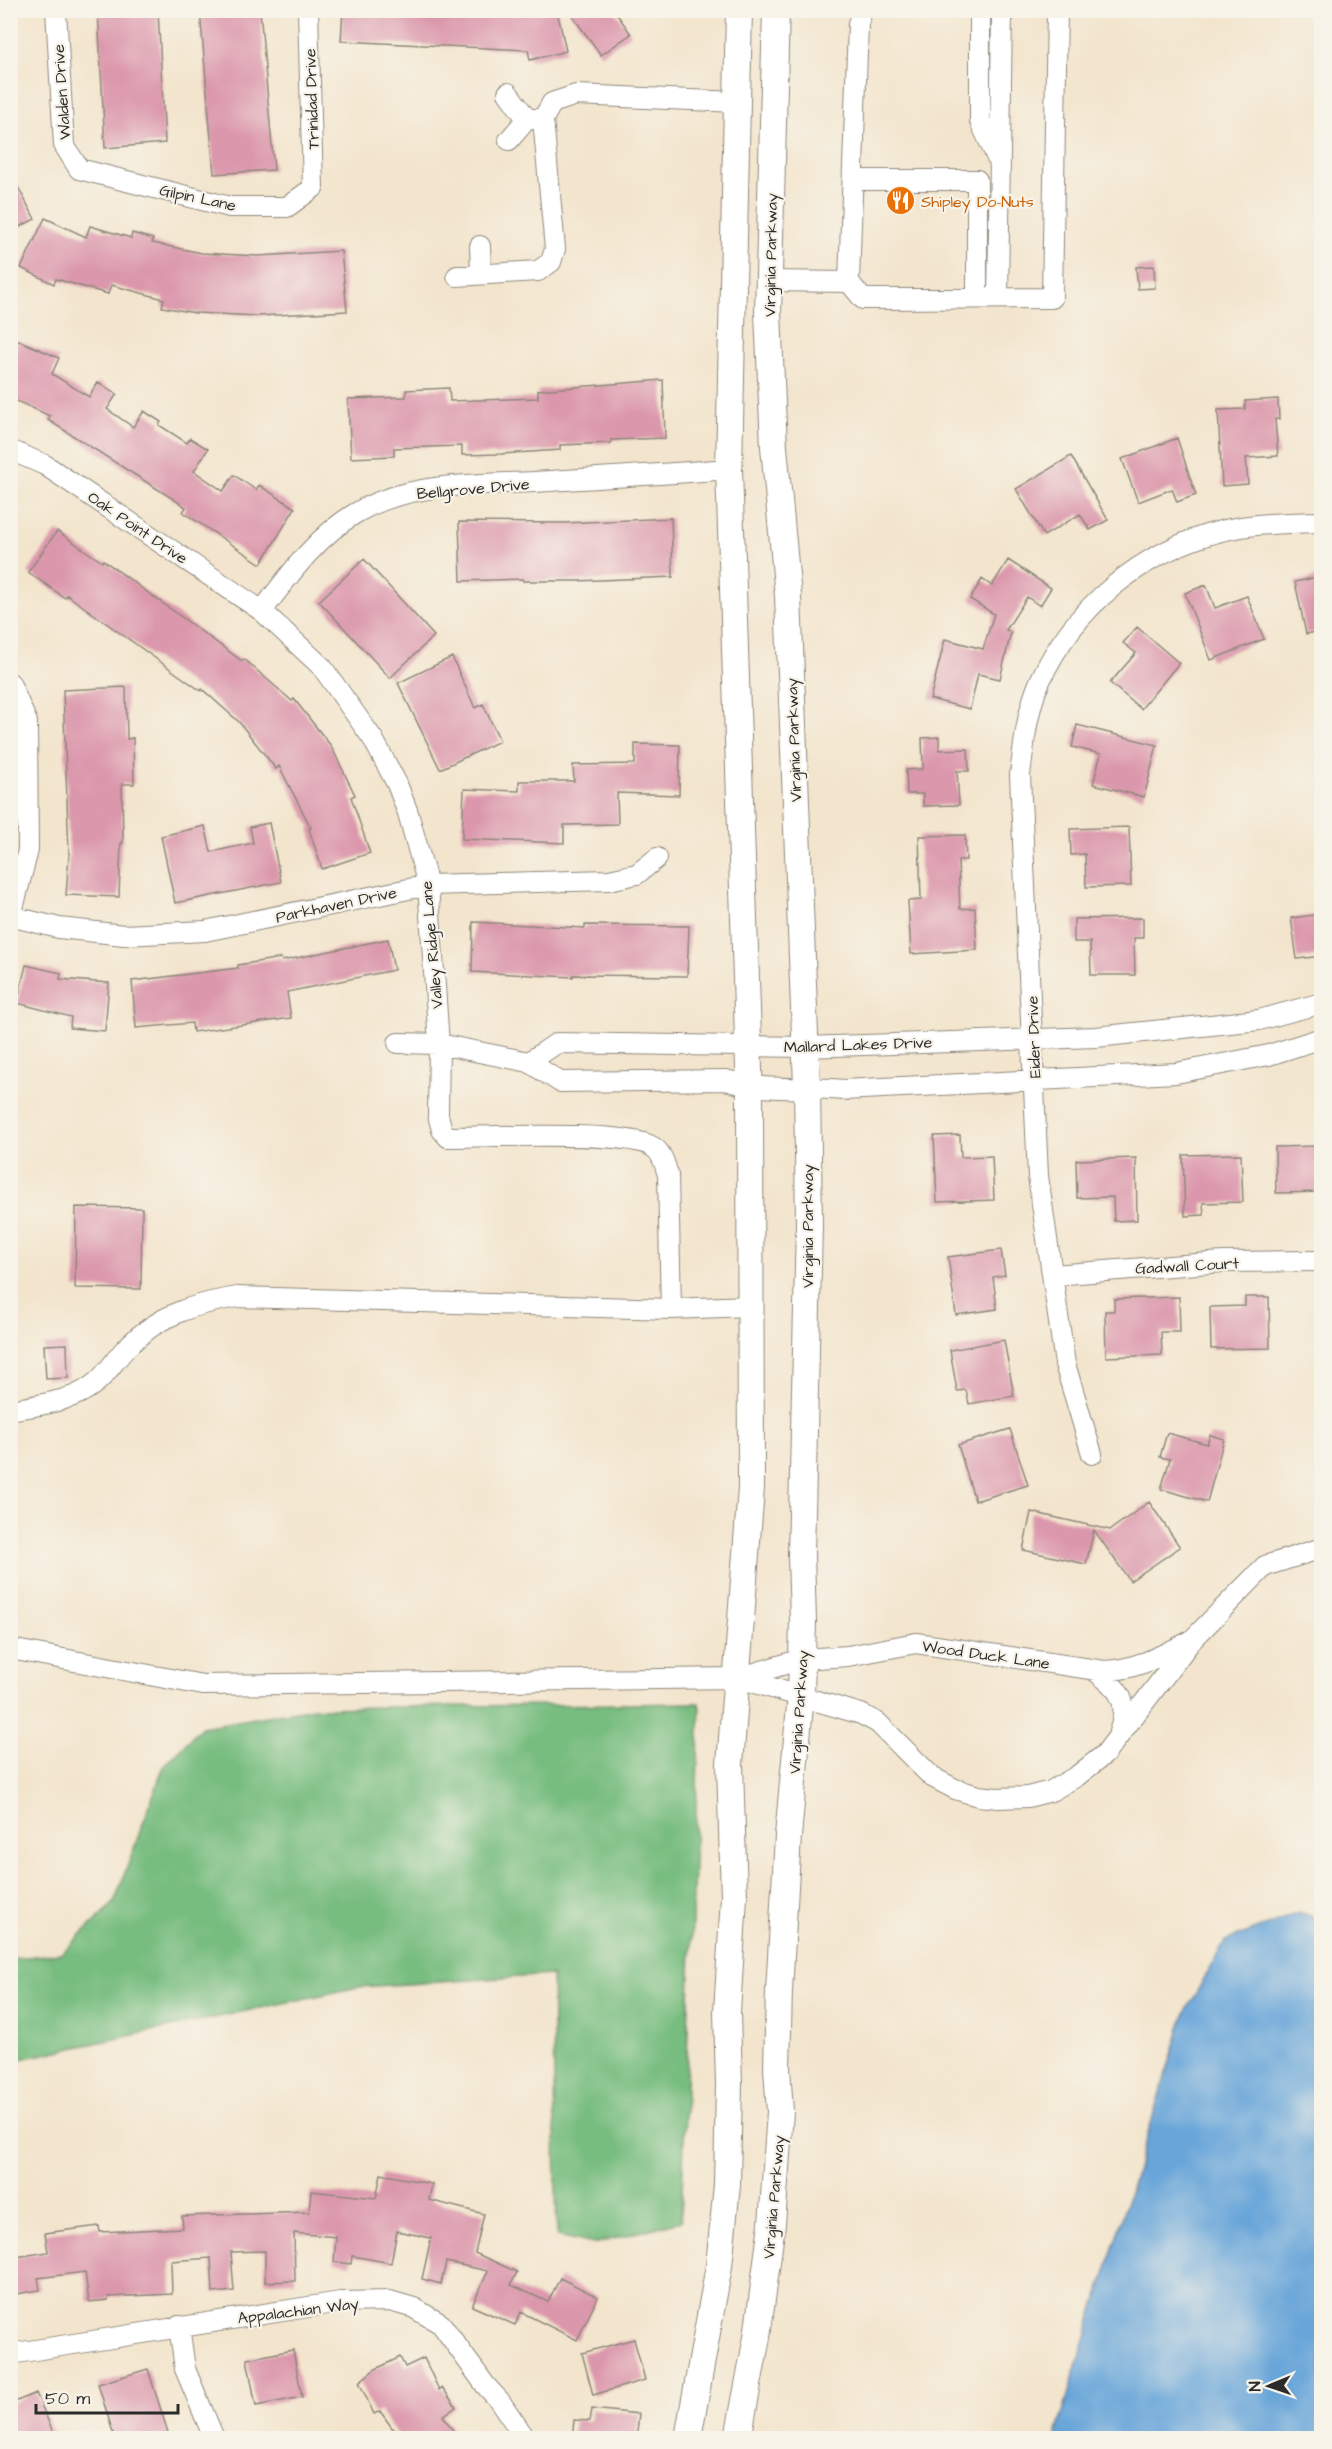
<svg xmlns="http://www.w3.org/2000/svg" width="1332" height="2449" font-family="'Architects Daughter',sans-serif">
	<rect width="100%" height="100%" fill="#f7f3e8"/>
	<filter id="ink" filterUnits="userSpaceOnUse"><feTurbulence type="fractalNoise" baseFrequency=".0167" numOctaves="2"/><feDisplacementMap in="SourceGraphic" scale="12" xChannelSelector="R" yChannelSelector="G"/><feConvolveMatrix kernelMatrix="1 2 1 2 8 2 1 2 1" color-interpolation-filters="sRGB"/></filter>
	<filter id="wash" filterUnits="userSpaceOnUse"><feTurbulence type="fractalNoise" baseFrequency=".008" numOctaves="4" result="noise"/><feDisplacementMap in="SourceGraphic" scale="24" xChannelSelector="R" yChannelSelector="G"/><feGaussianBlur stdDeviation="1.35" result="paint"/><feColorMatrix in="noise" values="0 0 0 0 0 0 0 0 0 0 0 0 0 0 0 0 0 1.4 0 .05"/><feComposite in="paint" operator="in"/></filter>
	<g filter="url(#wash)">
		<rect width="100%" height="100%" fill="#f3e5cd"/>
		<path fill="#78bd80" stroke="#527456" stroke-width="1.5" d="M700,1703L681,2221L594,2244L557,2236L552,1975L359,1987L11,2061V1959L62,1953L114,1903L164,1766L202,1727L314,1708Z"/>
		<path fill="#68a5d9" stroke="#4a6882" stroke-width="1.5" d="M1298,1913L1322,1918L1321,2438H1055L1184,2015L1225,1941Z"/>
		<g id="blocks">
			<path fill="#db97ac" d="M98,10H158L165,143L105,148Z
				M200,10H260L274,170L214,174Z
				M343,10H557L566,51L530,60L528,50L341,41Z
				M568,10H614L631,34L601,55Z
				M10,172L35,219L10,232Z
				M45,218L86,237L90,226L131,238L132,233L153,239L152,243L202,253L258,256L341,251L347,311L259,316L195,313L162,307L164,299L111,285L108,294L56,279L54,284L21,268Z
				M1154,266L1155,288L1138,289L1136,267Z
				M18,340L59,358L52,374L89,397L98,382L117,394L107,409L133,427L144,411L161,422L159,425L187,443L190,438L208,449L194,471L223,491L234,475L256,490L259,485L295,508L261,564L183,512L186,507L48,420L50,416L10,398V358Z
				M663,380L665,438L611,440V443L560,445V450L501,454L462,455V446L394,448V456L351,458L348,399L406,397V390L449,388L450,401L538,398V390Z
				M1278,399L1279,419H1275L1278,456L1246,458L1248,484L1222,486L1218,410L1245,409V401Z
				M1177,438L1196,495L1177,502L1172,489L1138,502L1122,459Z
				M1071,456L1108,520L1090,530L1080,514L1044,536L1016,489Z
				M671,518L673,577L576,581H523V579L461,581L459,522L565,523Z
				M57,531L102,562L103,560L242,661L244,659L292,701L294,699L331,746L355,795L351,797L370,853L322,869L309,829L311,828L279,766L276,769L239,722L202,689L201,691L67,595L65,598L28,572Z
				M364,559L434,636L390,678L319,601Z
				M1008,560L1051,588L1040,606L1027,597L1006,630L1011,632L1000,679L978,674L970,709L930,699L945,639L983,649L994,614L970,599L982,579L992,586Z
				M1322,576V631L1306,634L1295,582Z
				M1206,585L1215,608L1247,596L1264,639L1211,660L1185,593Z
				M1137,627L1179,663L1141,709L1110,683L1136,653L1123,643Z
				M452,657L475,708L483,704L500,741L440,769L398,683Z
				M126,687L127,739L133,738L134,784H122L123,843H121L119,897L66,895L69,855L63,690Z
				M1077,725L1157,745L1144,797L1093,784L1101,754L1072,747Z
				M939,737V750L968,749L969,771H957L959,805L923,806V794H907L906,770L923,769L922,738Z
				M635,744L680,745L679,795L617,793L618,824L564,825V843L462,839L464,789L519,791V781H574L573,765L635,764Z
				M269,823L281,882L175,903L161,836L205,826L211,852L253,843L250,827Z
				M1129,827L1131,886L1086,887L1085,854L1071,855L1070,829Z
				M965,835L966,860H958L960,909L975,908L977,950L911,954L908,901L921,900L919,836Z
				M1322,914V956L1297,959L1291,918Z
				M1143,918V938H1134L1135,975H1091L1090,942H1074V919Z
				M473,922L585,928V925L689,926L687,976L573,975V977L472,972Z
				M388,939L394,970L287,992L291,1018L193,1032L192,1023L136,1028L132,981L238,968V965L281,958L282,961Z
				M26,965L61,973L60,979L109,983L105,1031L70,1028L71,1017L17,1003Z
				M960,1135L961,1157L992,1156L994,1200L937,1202L934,1136Z
				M1322,1146V1192L1276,1193L1275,1147Z
				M1241,1154L1243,1202L1203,1203L1204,1215L1185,1216L1183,1155Z
				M1136,1158L1137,1220L1114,1221L1113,1197L1077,1198L1076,1160Z
				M76,1207L142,1208L141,1289L75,1288Z
				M1001,1250L1005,1275L993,1277L997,1309L956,1315L948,1257Z
				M1179,1297L1180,1332H1161L1162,1355L1106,1357L1105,1311H1114V1299Z
				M1245,1297H1269L1270,1348L1211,1349L1210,1307L1245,1306Z
				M1004,1340L1014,1396L969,1404L966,1390L957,1391L950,1350Z
				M67,1344L68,1378L46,1379L44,1345Z
				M1010,1429L1028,1485L975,1501L958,1445Z
				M1167,1433L1207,1444L1210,1435L1224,1439L1207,1502L1161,1489L1170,1459L1160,1457Z
				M1149,1502L1180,1547L1130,1581L1094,1530L1086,1564L1023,1550L1031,1512L1110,1530Z
				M381,2174L432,2184L429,2200L484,2214L475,2253L517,2272L511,2285L548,2302L560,2278L598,2297L577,2340L521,2312L515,2325L472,2306L488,2271L446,2262L441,2284L422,2279L431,2238L397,2231L391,2263L352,2256L351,2264L334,2262L336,2237L294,2233L295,2281L265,2282V2251L231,2252L234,2291L213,2293L211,2258L171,2261L172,2294L108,2297V2300L89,2302L85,2272L38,2278L40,2290L10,2295V2258L48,2252L45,2233L99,2226L100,2232L183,2228L182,2216L309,2212L311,2191L376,2198Z
				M634,2339L645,2380L593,2395L582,2353Z
				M293,2350L302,2397L256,2406L247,2359Z
				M400,2357L405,2367L424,2358L439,2390L442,2387L456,2407L443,2416L459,2439H400L380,2411L374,2414L359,2382L374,2370Z
				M148,2369L170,2439H115L98,2384Z
				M36,2393L56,2439H10V2404Z
				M592,2409L639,2414L636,2439H572L574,2420L590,2421Z"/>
		</g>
	</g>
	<g filter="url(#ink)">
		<use href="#blocks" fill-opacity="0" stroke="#8f887c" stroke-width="1.5"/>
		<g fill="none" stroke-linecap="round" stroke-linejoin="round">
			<defs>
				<path id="minor" d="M56,10L64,145L79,169L230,207H287L313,188L308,10
					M980,10V121L997,158
					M508,93L527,119H543
					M509,140L527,119
					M853,180H977V298
					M480,246L481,274
					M457,276L538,271L551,262L555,249L543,119L552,103L576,95L737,102
					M768,281L849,282L858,24L862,10
					M849,282L863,299L1052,298L1057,10
					M998,298L1002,10
					M10,450L45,465L262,611L322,667L373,739L397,784L408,813L428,885L439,1044L438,1115L442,1130L448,1137C485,1137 629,1130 653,1147C662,1152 665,1165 668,1175L671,1309L749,1306
					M262,611C290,574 316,537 356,513C408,482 475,485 534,482C599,478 664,474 729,469
					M10,683L27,722L28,850L11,916
					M10,916L59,928L124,935L205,931L428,885L609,880L637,874L657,858
					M398,1043L439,1044L529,1062L560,1082L726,1080C762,1092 805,1086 843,1090L1176,1073L1269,1055L1322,1038
					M529,1062L557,1043L805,1047L1096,1037L1259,1020L1322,1003
					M1053,1275L1223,1262L1322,1261
					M10,1410C32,1406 58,1403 78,1394C105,1381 109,1366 127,1347C160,1314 194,1304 238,1297L671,1309
					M1092,1454L1065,1364L1038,1176L1020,775C1024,744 1027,710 1040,681C1073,608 1142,551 1221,531C1254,523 1288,523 1322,522
					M10,1649L203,1685L738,1678L802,1659L848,1656L916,1643L1104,1671C1136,1670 1162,1655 1191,1641
					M1094,1670C1118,1689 1131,1699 1119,1732
					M738,1678L861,1714L878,1723L932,1777L955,1789L978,1796L998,1798L1028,1797L1051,1791L1077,1776L1105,1754L1191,1641L1265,1566L1322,1548
					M179,2326L185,2369L214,2438
					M10,2354L340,2302L390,2301L414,2308L441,2324L486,2386L499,2400L525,2438"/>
				<path id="major" d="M688,2438L719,2266L727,2185L729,2084L727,2012L734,1897L730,1764L751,1488L750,1099L729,469L739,10
					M738,2438L757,2337L772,2224L780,2112L777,2068L779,1991L788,1836L801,1695L803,1621L801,1555L809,1225L807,1086L788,596L774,447L768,313L776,10"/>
			</defs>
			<use href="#minor" stroke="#8f887c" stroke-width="22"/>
			<use href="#major" stroke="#8f887c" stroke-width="28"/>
			<use href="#minor" stroke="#fff" stroke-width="20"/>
			<use href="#major" stroke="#fff" stroke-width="26"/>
		</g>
	</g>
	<defs>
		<symbol id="restaurant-disc" viewBox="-11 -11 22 22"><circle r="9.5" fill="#e8710a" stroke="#f7f3e8"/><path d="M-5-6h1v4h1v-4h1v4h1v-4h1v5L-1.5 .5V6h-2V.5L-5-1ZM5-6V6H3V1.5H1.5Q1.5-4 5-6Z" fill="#fff"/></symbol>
	</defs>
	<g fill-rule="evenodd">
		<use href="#restaurant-disc" x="884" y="184" width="33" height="33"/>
	</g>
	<g text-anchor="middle" stroke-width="4.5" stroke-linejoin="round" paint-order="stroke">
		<g font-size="16" fill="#2b2b2b" stroke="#f7f3e8">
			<text transform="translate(61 92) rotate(-94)" y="6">Walden Drive</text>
			<text transform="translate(311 99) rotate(-92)" y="6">Trinidad Drive</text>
			<text transform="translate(198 197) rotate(12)" y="6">Gilpin Lane</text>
			<text transform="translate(770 255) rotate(-89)" y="6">Virginia Parkway</text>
			<text transform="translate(473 488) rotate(-5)" y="6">Bellgrove Drive</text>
			<text transform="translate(138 527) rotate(34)" y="6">Oak Point Drive</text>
			<text transform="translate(793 740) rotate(-92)" y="6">Virginia Parkway</text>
			<text transform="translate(336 904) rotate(-12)" y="6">Parkhaven Drive</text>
			<text transform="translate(431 945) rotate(-95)" y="6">Valley Ridge Lane</text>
			<text transform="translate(1033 1037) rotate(-92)" y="6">Eider Drive</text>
			<text transform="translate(858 1044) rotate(-2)" y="6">Mallard Lakes Drive</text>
			<text transform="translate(807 1226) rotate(-90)" y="6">Virginia Parkway</text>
			<text transform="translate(1187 1265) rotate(-3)" y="6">Gadwall Court</text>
			<text transform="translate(986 1654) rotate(8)" y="6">Wood Duck Lane</text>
			<text transform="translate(798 1712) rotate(-86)" y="6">Virginia Parkway</text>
			<text transform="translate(773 2197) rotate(-85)" y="6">Virginia Parkway</text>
			<text transform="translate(298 2310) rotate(-7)" y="6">Appalachian Way</text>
		</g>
		<g font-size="16" fill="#c56008" stroke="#f7f3e8" text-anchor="start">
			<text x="921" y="207">Shipley Do-Nuts</text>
		</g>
	</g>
	<rect width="1332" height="2449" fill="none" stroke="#f7f3e8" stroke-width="36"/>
	<g transform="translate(1269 2386) rotate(268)" stroke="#f7f3e8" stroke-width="4.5" paint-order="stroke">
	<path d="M0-4.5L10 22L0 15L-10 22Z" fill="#2b2b2b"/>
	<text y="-9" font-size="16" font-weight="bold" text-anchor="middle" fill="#2b2b2b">N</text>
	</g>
	<path d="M36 2404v9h142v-9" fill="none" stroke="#2b2b2b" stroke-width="3"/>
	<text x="45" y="2404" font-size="18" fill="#2b2b2b" stroke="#f7f3e8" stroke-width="4.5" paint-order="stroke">50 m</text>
</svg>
